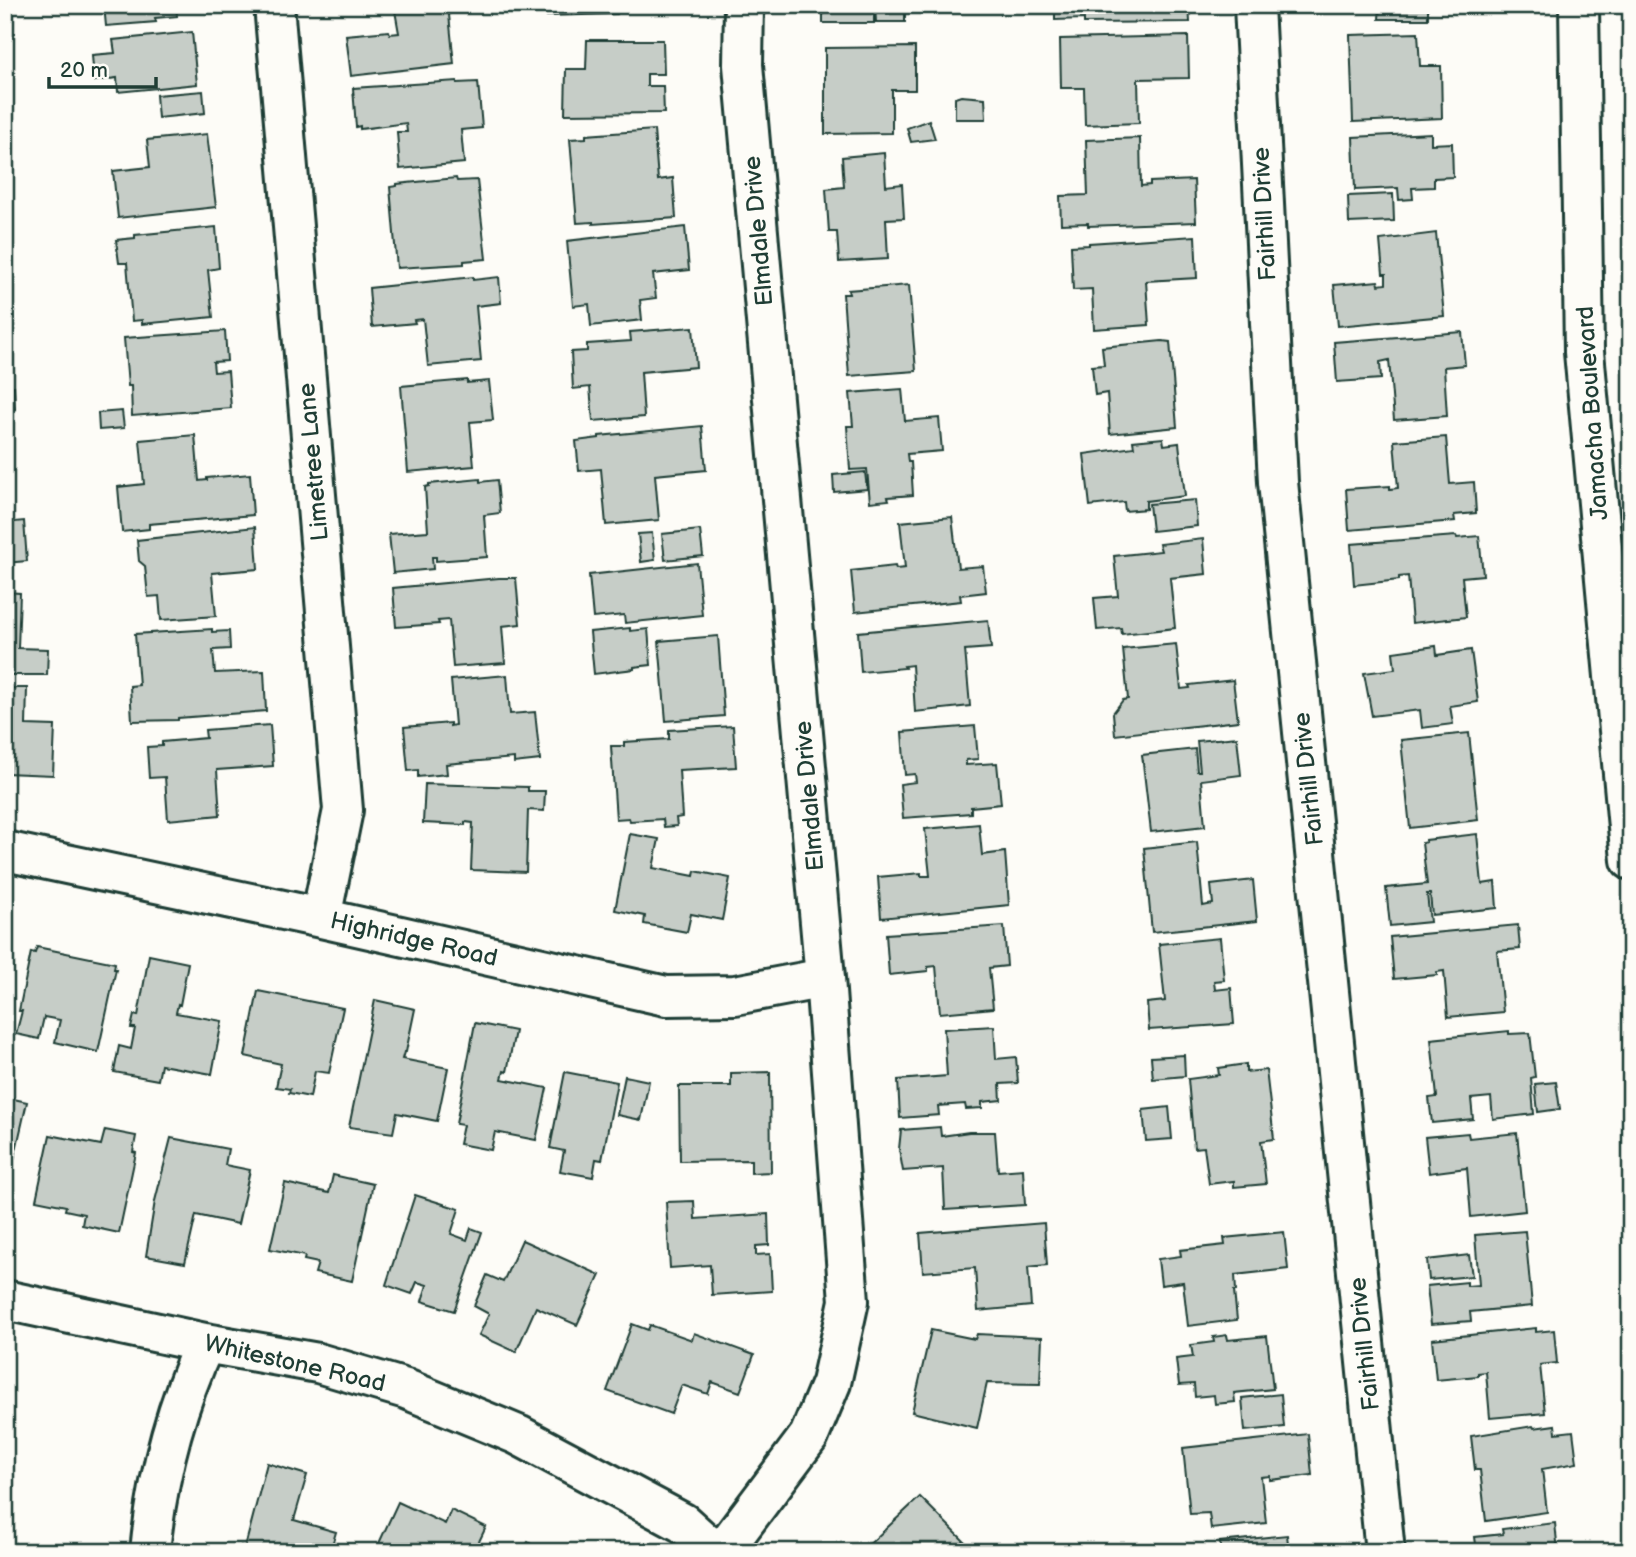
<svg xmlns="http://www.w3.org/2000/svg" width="1636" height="1557" font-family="'Balsamiq Sans',sans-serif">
	<rect width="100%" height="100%" fill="#fdfcf7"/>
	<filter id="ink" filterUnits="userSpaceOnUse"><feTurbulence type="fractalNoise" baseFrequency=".0143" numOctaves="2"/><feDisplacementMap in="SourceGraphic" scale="14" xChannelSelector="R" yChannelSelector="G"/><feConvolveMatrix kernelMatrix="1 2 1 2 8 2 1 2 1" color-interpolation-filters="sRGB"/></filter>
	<g filter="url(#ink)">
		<path fill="#c6cdc7" stroke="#1f3d34" stroke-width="2" d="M104,5H176L177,16L155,18L156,22L106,26Z
			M394,5H448L454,64L351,76L346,35L389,31L390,34L399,33Z
			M547,5H617V14L547,16Z
			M823,5H874V23H823Z
			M875,5H905V22H876Z
			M1055,5H1189L1190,22L1084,23V19L1055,20Z
			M1380,5H1428V19H1379Z
			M192,32L197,84L118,92L117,78L94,81L92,55L115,53L113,40Z
			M1418,33L1420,66H1441L1442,118L1353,122L1350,35Z
			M1188,36L1189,78L1138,79L1139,123L1085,125L1084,88H1061L1060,39Z
			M587,40H663L664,74H647V86H663L664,113L565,114L566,69H586Z
			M915,47V90H892V133L825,134V48Z
			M457,81V83L478,82L482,128L461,130L464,163L400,169L397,132H407L406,123L360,129V126L356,127L353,88Z
			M203,91L205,113L158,118L156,95Z
			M961,96L985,98L986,119H955V98Z
			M929,120L935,139L911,142L907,128Z
			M654,130L658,180L673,178L676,218L593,224V222L577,223L570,139L586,138V135Z
			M1431,133V144L1452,143L1453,177L1434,178V187L1412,188L1413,199L1399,200L1398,188L1355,190L1353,137Z
			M207,134L216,207L118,218L113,171L150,167L147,140Z
			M1140,138L1141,186L1150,185V182L1194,180L1196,222L1088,226V223L1061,224L1060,196L1088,195L1086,140Z
			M884,153L886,186L902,184L904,218L886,219L888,259L839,262L837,232H829L826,189L844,187L842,157Z
			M456,178L457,181L477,180L486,259L464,261V264L397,268L390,187L397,186V184Z
			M1393,194L1394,221L1349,223L1348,196Z
			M216,227L219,268L208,270L213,317L142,324V320L132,321L127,263H119L116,240L135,238V235Z
			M685,227L689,270L653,274L656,298L640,300L642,320L591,326L589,304L573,306L567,241Z
			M1436,233L1444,316L1338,326L1334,285L1378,281L1379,285L1386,284V274H1383L1380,240Z
			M1195,236L1197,278L1146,281L1149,325L1094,329L1092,289L1073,290L1071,246L1089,245V243Z
			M473,277V280L499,277L501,303L476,306L481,361L428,366L423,319L414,320L415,323L372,327L369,288Z
			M909,285L916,371L849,376L843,294H849L848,290Z
			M693,327L696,367L641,372L644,417L593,421L590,387L573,389L571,352L587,351V344L631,341L630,332Z
			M225,331L227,361L213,362L214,372L228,371L231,408L132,416L131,386H128L124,338Z
			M1462,332L1465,365L1444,367L1447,416L1394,420L1389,360L1380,362L1381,379L1337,382L1334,342Z
			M1162,341L1170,342L1177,427L1110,434L1107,393L1095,395L1092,366L1104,365L1102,347Z
			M467,380V383L489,381L493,420L470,422L474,466L408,472L401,386Z
			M14,386L15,409L5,410V387Z
			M902,389L905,421L939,418L942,451L907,454L908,462H911L913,495L888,497L889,500L870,502L867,469L850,470L847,426H853L850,393Z
			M122,411L124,428L99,430L98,413Z
			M702,426L706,470L655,475L659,520L606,525L601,469L579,471L576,441L599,438V436Z
			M195,435L199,481L207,480V478L250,474L253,515L149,524V529L122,532L118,487L144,484L140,440Z
			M1446,437L1450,484L1474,482L1476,513L1454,515L1455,521L1349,530L1346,489L1390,486V489L1398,488L1394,441Z
			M1163,438L1164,445L1179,443L1185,496L1146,501V509L1125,511L1124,502L1090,506L1084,454L1134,447L1133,441Z
			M865,472L867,489L834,492L833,475Z
			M480,479V482L497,480L500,513L484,515L487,557L436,561V557H432L433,569L393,573L389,534L428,531L425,487L429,486V484Z
			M1195,500L1197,526L1152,531L1149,504Z
			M952,517L958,568L983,566L986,592L960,595L961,601L855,612L851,571L895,566L896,569L905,568L900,522Z
			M24,521L27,561L5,563V523Z
			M255,527L258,569L212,573L216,616L161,620L159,596L148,597L145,566L139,561L137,540Z
			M700,530L703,556L665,560L662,534Z
			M652,533L655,560L641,562L638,534Z
			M1456,536L1457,538L1479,536L1483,575L1462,577L1466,617L1412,623L1408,576L1399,577V580L1354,585L1351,544Z
			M1203,539L1206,574L1170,578L1175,628L1122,634L1121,628L1097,630L1094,598L1118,596L1114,556L1161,551L1159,544Z
			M697,563L702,615L625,623L624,615L593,618L589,575Z
			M499,578H516L520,624L502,626L505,663L453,667L449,620L438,621L439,624L396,627L393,588Z
			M5,592L20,593L18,648L48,649L47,675H5Z
			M988,620L991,648L965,650L970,706L915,712L912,665L904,666L905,668L861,672L858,632Z
			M630,628V631L648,629L651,665L634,667V669L594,674L590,632Z
			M212,629V632L229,631L230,649L213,650L215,673L264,671L266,711L178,718V720L132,721L130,686L139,685L135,634Z
			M718,636L724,716L666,721L659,641Z
			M1176,644L1181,689L1190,688L1189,685L1233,680L1238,721L1115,735L1113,713L1123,700L1128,699L1123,649Z
			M1436,646L1437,655L1471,650L1478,702L1450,706L1453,724L1422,728L1420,710L1372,716L1364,673L1395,669L1393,652Z
			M507,675L510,714L535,712L540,760L514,763V758L446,764L447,774L418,777V770L408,771L404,727L450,723V726L455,725L451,680Z
			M5,688H27L26,725L55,726L53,775L5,773Z
			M270,725L273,766L217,770L220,815L168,820L165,777L149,778L147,747L162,746V742L206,738L205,730Z
			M733,726L736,767L679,770L682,817L676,818L677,826L664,827L663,819L630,821L629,818L616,819L611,746H624V742L669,739V730Z
			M975,726L978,759L966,760V765L997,763L1001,804L971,807V813L903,818L900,784L916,782L915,774L905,775L902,732Z
			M1469,733L1478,820L1410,828L1401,740Z
			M1237,737L1241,775L1201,780L1205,826L1151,832L1142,755L1195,749L1197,771H1200L1197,741Z
			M425,784L528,787V791H545L544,811L528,810L526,872L471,870L473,823L465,822V825L423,823Z
			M979,824L982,855L1005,852L1009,905L881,918L878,877L921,873V876H930L925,829Z
			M630,834L659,839L653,868L694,876L695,871L730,878L722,920L691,914L687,932L644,924L645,916L615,910Z
			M1477,834L1482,884L1495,882L1497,908L1432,915L1430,894H1427L1430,922L1390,926L1386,888L1427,884L1422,843L1426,842V840Z
			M1197,842L1203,906L1213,904L1211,885L1253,880L1257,921L1152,932L1144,848Z
			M1518,925L1520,949L1497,951L1503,1012L1448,1017L1444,971L1437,972V975L1394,979L1390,937Z
			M1004,926L1007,966L989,968L993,1008L940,1013L936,966L928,967V971L889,975L886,934Z
			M1220,938L1224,980L1214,981L1215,990L1231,988L1234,1024L1149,1030L1147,1003L1165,1001L1159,944Z
			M37,947L115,963L114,969H116L98,1052L55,1042L60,1020L44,1017L39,1039L16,1034L22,1011H19L31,952L35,953Z
			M149,955L188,963L180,1005L178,1004L176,1013L222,1021L212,1074L161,1065L158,1080L114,1072L119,1046L131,1049L135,1028H131L134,1015L138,1016Z
			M258,991L343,1008L329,1073L315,1071L310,1097L289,1093L290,1089L276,1087L281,1064L245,1056Z
			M375,1000L415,1009L406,1052H404L402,1059L448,1068L437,1121L397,1113L393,1133L349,1127Z
			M475,1023L515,1031L507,1072L504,1071L502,1079L547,1088L536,1140L495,1132L491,1150L459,1144L463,1125L456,1124Z
			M994,1026L996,1059L1016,1057L1018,1083L1000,1084L1001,1100L982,1102V1108L966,1109L965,1104L938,1106L939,1115L900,1118L898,1080L947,1076L944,1029Z
			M1509,1031V1034L1530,1033L1535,1077L1531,1078L1534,1114L1493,1119L1491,1097L1471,1099L1473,1119L1432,1123L1429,1098L1437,1097L1431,1039Z
			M1184,1055L1185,1076L1153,1079L1151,1057Z
			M1246,1064V1072L1266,1070L1274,1139L1261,1141L1266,1184L1234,1187V1181L1209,1184L1204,1147L1194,1148L1188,1079L1219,1075L1218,1068Z
			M565,1072L617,1082L602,1160L596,1159L593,1177L560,1171L564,1151L550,1148Z
			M770,1072L771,1172L751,1173V1160L680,1161L679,1086H731V1073Z
			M625,1076L649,1081L641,1120L617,1115Z
			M1556,1082L1560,1109L1538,1112L1535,1084Z
			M5,1097L27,1102L12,1168L5,1166Z
			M1169,1107L1172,1139L1146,1141L1143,1110Z
			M940,1127L941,1136L969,1132H995L998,1171L1023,1169L1025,1205L945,1210L943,1168L903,1171L899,1149L901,1130Z
			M105,1130L136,1136L133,1152L136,1153L119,1233L82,1225L84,1214L65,1210L66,1206L36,1200L50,1135L101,1145Z
			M1468,1133L1469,1138L1517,1133L1525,1211L1471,1217L1467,1168L1429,1173L1425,1137Z
			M171,1138L228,1149L225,1165L250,1170L238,1224L196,1215L185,1263L146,1256L155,1201Z
			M333,1175L373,1184L352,1281L315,1273L318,1263L304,1260L305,1256L270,1249L285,1183L329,1193Z
			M415,1195L459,1209L451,1234L467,1240L471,1228L482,1232L454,1311L422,1301L427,1285L417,1282L412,1294L386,1285Z
			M694,1201L695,1219L768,1214L769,1245L756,1246V1255L770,1254L772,1291L712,1295L710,1265L670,1268L666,1202Z
			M1044,1223L1047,1265L1028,1267L1031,1306L978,1311L975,1268L923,1272L920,1233Z
			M1525,1231L1532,1306L1470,1312L1471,1321L1431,1324L1427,1286L1467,1282V1286L1479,1285L1475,1235Z
			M1284,1232L1288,1269L1235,1275L1236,1291H1234L1237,1320L1188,1326L1183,1282L1161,1285L1158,1259L1181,1256L1180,1250L1225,1245L1224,1238Z
			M522,1240L600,1275L577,1325L536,1307L516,1352L479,1335L489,1314L474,1306L487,1275L503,1282Z
			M1469,1255L1472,1276L1429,1280L1427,1260Z
			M632,1324L648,1330L650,1325L692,1340L694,1333L754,1355L740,1392L712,1382L708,1394L682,1385L671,1414L607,1391Z
			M1536,1328V1332L1554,1330L1557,1363L1540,1365L1545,1413L1490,1418L1486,1372L1478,1373V1376L1436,1380L1432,1339Z
			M931,1330L975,1339L977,1334L1042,1337L1040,1384L987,1383L977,1428L912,1412Z
			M1227,1335L1228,1340L1267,1336L1273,1389L1234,1393L1235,1402L1215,1404L1214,1395L1195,1397L1194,1384L1179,1385L1176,1359L1193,1357L1191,1345L1214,1342L1213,1337Z
			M1281,1394L1284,1427L1245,1431L1242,1398Z
			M1555,1425L1556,1433L1573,1431L1577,1463L1542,1469L1547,1512L1486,1521L1480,1470H1475L1471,1436L1533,1426L1534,1428Z
			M1308,1434L1312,1475L1270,1480V1476L1261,1477L1266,1523L1211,1529L1209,1513L1190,1514L1183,1448Z
			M267,1463L307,1475L294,1520L336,1532L330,1552H239L241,1546L245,1547Z
			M920,1497L975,1552H861Z
			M398,1502L445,1524L451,1510L486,1527L474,1552H375Z
			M1555,1523L1558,1552H1477L1475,1537L1503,1534L1502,1529Z
			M1287,1535L1289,1552H1221L1220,1542Z
			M528,1542L543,1552H521Z"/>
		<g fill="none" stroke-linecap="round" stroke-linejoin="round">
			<defs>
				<path id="minor" d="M274,5L343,810L321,918
					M1254,5L1278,482L1385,1552
					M5,851L321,918L666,996L735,995L825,978
					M5,1300L205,1343L318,1363L406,1389L518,1435L683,1523L715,1552
					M150,1552C157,1478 174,1410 205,1343
					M722,1552L809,1436L831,1383L849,1301L825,978L743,65L744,5"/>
				<path id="major" d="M1579,5L1584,352L1631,860"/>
			</defs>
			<use href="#minor" stroke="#1f3d34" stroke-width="44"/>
			<use href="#major" stroke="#1f3d34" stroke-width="44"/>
			<use href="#minor" stroke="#fdfcf7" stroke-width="38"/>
			<use href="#major" stroke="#fdfcf7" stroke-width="38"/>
		</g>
	</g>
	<g text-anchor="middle" stroke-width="5" stroke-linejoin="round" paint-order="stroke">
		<g font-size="24" fill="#1f3d34" stroke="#fdfcf7">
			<text transform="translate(1264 214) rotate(-93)" y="8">Fairhill Drive</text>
			<text transform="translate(758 231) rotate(-95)" y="8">Elmdale Drive</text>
			<text transform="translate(1592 413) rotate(-94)" y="8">Jamacha Boulevard</text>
			<text transform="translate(313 462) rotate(-95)" y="8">Limetree Lane</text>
			<text transform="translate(1308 779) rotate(-96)" y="8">Fairhill Drive</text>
			<text transform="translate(809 796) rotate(-95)" y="8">Elmdale Drive</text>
			<text transform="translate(414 939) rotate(13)" y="8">Highridge Road</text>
			<text transform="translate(1364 1344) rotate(-96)" y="8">Fairhill Drive</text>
			<text transform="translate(295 1363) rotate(13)" y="8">Whitestone Road</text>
		</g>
	</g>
	<rect width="1636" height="1557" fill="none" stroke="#fdfcf7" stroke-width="28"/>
	<rect x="14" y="14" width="1608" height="1529" fill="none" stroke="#1f3d34" stroke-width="2.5" filter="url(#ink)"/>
	<path d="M49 77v10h107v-10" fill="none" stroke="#1f3d34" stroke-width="3.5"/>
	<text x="60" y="77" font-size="21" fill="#1f3d34" stroke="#fdfcf7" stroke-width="5" paint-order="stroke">20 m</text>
</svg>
